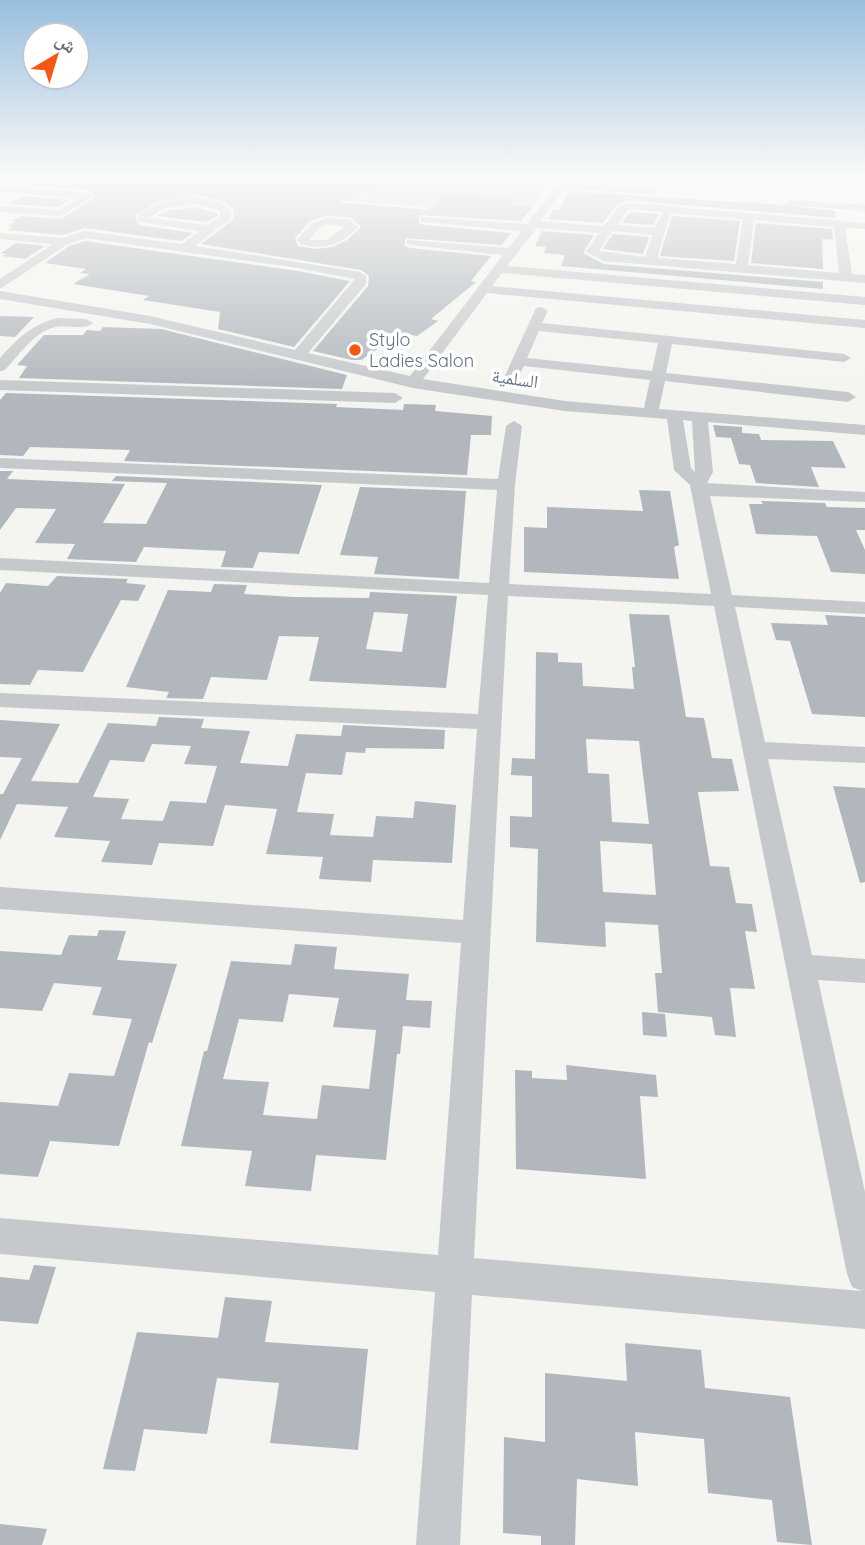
<svg xmlns="http://www.w3.org/2000/svg" width="865" height="1545" font-family="Quicksand,'Noto Naskh Arabic',sans-serif">
	<rect width="100%" height="100%" fill="#f4f5f0"/>
	<path fill="#d4ddd1" d="M100,178H555L526,214L94,182Z"/>
	<path fill="#b1b7bd" fill-rule="evenodd" d="M36,178H397L398,180L337,202L429,210L445,192L504,198L514,200L510,205L533,207L521,221L419,215V223L424,225L511,233L501,245L405,238V246L410,248L491,256L471,281L476,282L431,319L438,321L417,336L402,333L361,360H352L313,351L368,286L369,276L361,270L201,244L233,220L234,210L222,201L197,195L157,201L135,216L139,225L193,233L181,241L84,228L63,235L7,230L13,227L8,226L16,221H12L21,216L61,219L96,197L89,190L23,185ZM326,216L350,217L361,227L347,240L332,247L316,249L298,246L295,238L310,221Z
		M579,192L785,205L835,211L836,218L628,200L617,204L603,223L548,219L553,209L559,210L569,193Z
		M23,196L70,200L58,207L10,204Z
		M195,207L217,213V216L207,222L157,216L166,211Z
		M630,212L659,214L653,225L622,223Z
		M672,216L740,221L734,261L660,256Z
		M756,223L832,229L833,240L822,239L823,269L751,263Z
		M542,231L594,235L583,253L604,264L823,282V289L561,266L565,255L544,253L546,247L535,246Z
		M613,234L649,237L643,254L603,249Z
		M85,241L298,271L350,281L294,347L218,329L220,312L143,300L149,296L73,284L90,274L80,273L86,269L45,263L69,246Z
		M16,243L45,246L25,259L2,256L6,254L1,253Z
		M0,316L34,317L15,337L0,336Z
		M103,327L161,329L347,375L342,389L19,378L27,366L17,365L44,335H83L87,330L100,331Z
		M6,393L337,404L336,407L403,410L404,404L436,405L435,411L492,416L491,435H471L467,475L124,461L130,450L30,447L23,456L0,455V400Z
		M713,425L742,427V433L759,434L761,440L833,441L846,468L811,467L819,487L756,483L750,465L739,464L731,438L716,437Z
		M0,471H13L7,479L125,484L103,523L146,524L167,483L112,481L116,476L322,485L299,554L259,552L253,568L221,567L226,551L183,549L144,547L136,562L67,559L75,544L35,543L56,509L16,508L0,530Z
		M360,487L466,491L459,579L374,574L378,557L340,555Z
		M639,490L670,491L679,545L674,547L679,579L524,572V527L547,528V507L643,511Z
		M761,501L825,503L827,507L865,508V530H856L865,550V574L831,572L817,536L756,534L749,504H763Z
		M57,576L128,579L126,583L146,585L138,601L121,600L83,672L38,670L30,685L0,684V593L6,583L48,586Z
		M214,584L247,585L244,594L293,597L369,598L370,592L457,596L446,688L309,681L319,637L279,636L267,680L211,677L203,699L166,698L169,692L126,687L168,590L211,592ZM374,612L408,614L402,652L366,649Z
		M629,614L669,615L686,717L704,718L712,758L732,759L739,791L698,792L710,866L729,867L736,903L752,904L757,932L745,931L755,989L730,988L736,1037L715,1035L712,1017L658,1012L655,973H662L658,925L605,922L606,947L536,942L538,849L510,847V816L532,817V776L511,775L512,758L535,759L536,652L558,653V662L582,663L583,686L634,689L632,667H635ZM586,739L639,741L649,824L612,822L609,774L588,773ZM600,841L652,844L656,895L603,892Z
		M825,615L865,617V717L812,714L790,641L776,640L771,623L828,625Z
		M159,717L204,719L201,728L250,731L240,763L288,766L296,734L341,736L343,725L445,730L444,749L366,748L365,753L346,752L342,775L306,773L297,812L334,814L330,835L373,837L376,816L413,818L415,801L456,805L452,863L373,860L371,882L319,879L323,857L266,854L277,809L225,805L213,846L159,843L152,865L101,862L110,841L54,837L68,807L17,804L0,840V794H3L22,758L0,757V720L60,724L31,781L78,783L108,723L156,726ZM152,744L191,746L184,764L217,766L206,803L170,801L163,821L121,819L129,799L93,797L110,760L144,762Z
		M833,786L865,788V882L860,883Z
		M99,930L126,931L117,960L177,964L152,1043L149,1042L119,1146L50,1141L38,1177L0,1174V1102L58,1106L69,1073L114,1076L132,1019L92,1015L102,987L88,986L54,983L42,1011L0,1008V951L61,955L69,935L97,936Z
		M295,944L337,947L334,969L409,974L406,1000L432,1001L430,1028L403,1026L400,1054H397L386,1160L316,1155L311,1191L245,1186L252,1151L181,1146L204,1051H207L231,961L291,965ZM289,994L339,998L333,1027L376,1030L369,1089L322,1085L317,1119L263,1115L269,1082L223,1079L239,1019L283,1022Z
		M642,1012L665,1014L667,1037L643,1035Z
		M566,1065L656,1075L658,1097L640,1096L646,1179L516,1169L515,1070L532,1071V1078L567,1080Z
		M34,1265L56,1267L38,1324L0,1321V1277L29,1280Z
		M225,1297L272,1301L265,1342L368,1349L358,1450L270,1443L279,1383L217,1378L207,1434L144,1429L135,1471L103,1469L137,1332L218,1338Z
		M625,1343L701,1350L705,1388L790,1397L812,1545L777,1542L772,1500L708,1493L704,1439L635,1432L638,1486L577,1479L575,1545H541V1536L503,1533L504,1437L545,1442V1373L627,1381Z
		M0,1524L47,1529L42,1545H0Z"/>
	<g fill="none" stroke-linecap="round" stroke-linejoin="round">
		<path fill="#c6c9cc" fill-rule="evenodd" d="M562,178H572L569,183L654,189L659,192L654,195L564,188L540,221L604,226L619,206L628,203L865,223V229L845,228L852,274L865,275V283L604,261L586,252L599,233L537,228L507,266L865,297V305L502,273L492,286L865,320V328L487,293L423,379L565,401L644,408L650,380L524,366L515,383H505L503,380L536,308L541,307L548,311L542,323L844,354L851,358L844,362L672,344L666,373L848,392L856,397L848,402L665,381L659,409L865,425V435L708,422L713,472L707,483L865,492V502L710,496L732,595L865,602V614L735,607L765,742L865,747V763L768,759L812,955L865,959V983L818,980L865,1192V1329L472,1295L460,1545H416L435,1292L0,1254V1218L438,1255L461,943L0,909V887L463,920L477,729L0,707V693L478,714L488,595L0,570V558L489,583L497,490L0,468V458L498,479L506,426L514,421L522,426L515,485L509,584L711,594L690,485L674,470L667,419L565,411L413,388L150,324L0,299V291L150,316L295,350L355,279L298,268L85,238L68,244L0,289V279L53,244L0,239V233L63,238L84,231L182,244L200,231L139,222L138,216C159,195 208,190 231,210V218L195,246L360,272L366,276V284L308,353L410,376L503,255L411,245L407,244V240L508,248L522,231L425,222L421,221V217L527,224ZM195,204L220,211V217L208,225L149,218L165,208ZM629,209L663,212L655,228L617,225ZM669,213L743,219L736,264L657,258L670,215ZM754,220L834,227L839,273L748,265ZM612,231L653,235L645,257L599,251ZM539,331L658,343L652,371L527,358ZM683,420L692,421L695,472L691,468ZM508,596L714,606L847,1274L852,1287L862,1291L474,1258Z
			M0,186L89,193L94,196L61,216L0,212V206L59,210L78,198L0,192Z
			M792,200L865,205V211L788,205L787,203Z
			M327,218L350,220L358,227C342,245 323,251 300,244L297,240L312,223ZM328,224L345,227L326,240H309L320,227Z
			M57,318L86,319L93,323C84,331 67,324 55,327C34,332 19,355 5,370L0,371V358C17,339 31,325 57,318Z
			M0,380L395,393L403,398L395,403L0,390Z"/>
	</g>
	<linearGradient id="sky" x2="0" y2="1"><stop stop-color="#99bedf"/><stop offset="0.45" stop-color="#fafaf8"/><stop offset="1" stop-color="#fafaf8" stop-opacity="0"/></linearGradient>
	<rect width="865" height="394" fill="url(#sky)"/>
	<circle fill="#f35912" stroke="#fff" stroke-width="2.5" cx="355" cy="350" r="7"/>
	<g text-anchor="middle" stroke-width="7" stroke-linejoin="round" paint-order="stroke">
		<g font-size="18" fill="#617284" stroke="#fff" text-anchor="start">
			<text x="369" y="346">Stylo<tspan x="369" dy="21">Ladies Salon</tspan></text>
		</g>
		<g font-size="18" fill="#617284" stroke="#fff">
			<text transform="translate(515 379) rotate(8)" y="6">السلمية</text>
		</g>
	</g>
	<g transform="translate(56 56) rotate(38)"><circle r="33" fill="#ffffff" stroke="#c0c7ce" stroke-width="2"/>
	<path d="M0-5L12 26L0 18L-12 26Z" fill="#f35912"/>
	<text y="-10" font-size="19" font-weight="bold" text-anchor="middle" fill="#617284">ش</text>
	</g>
</svg>
